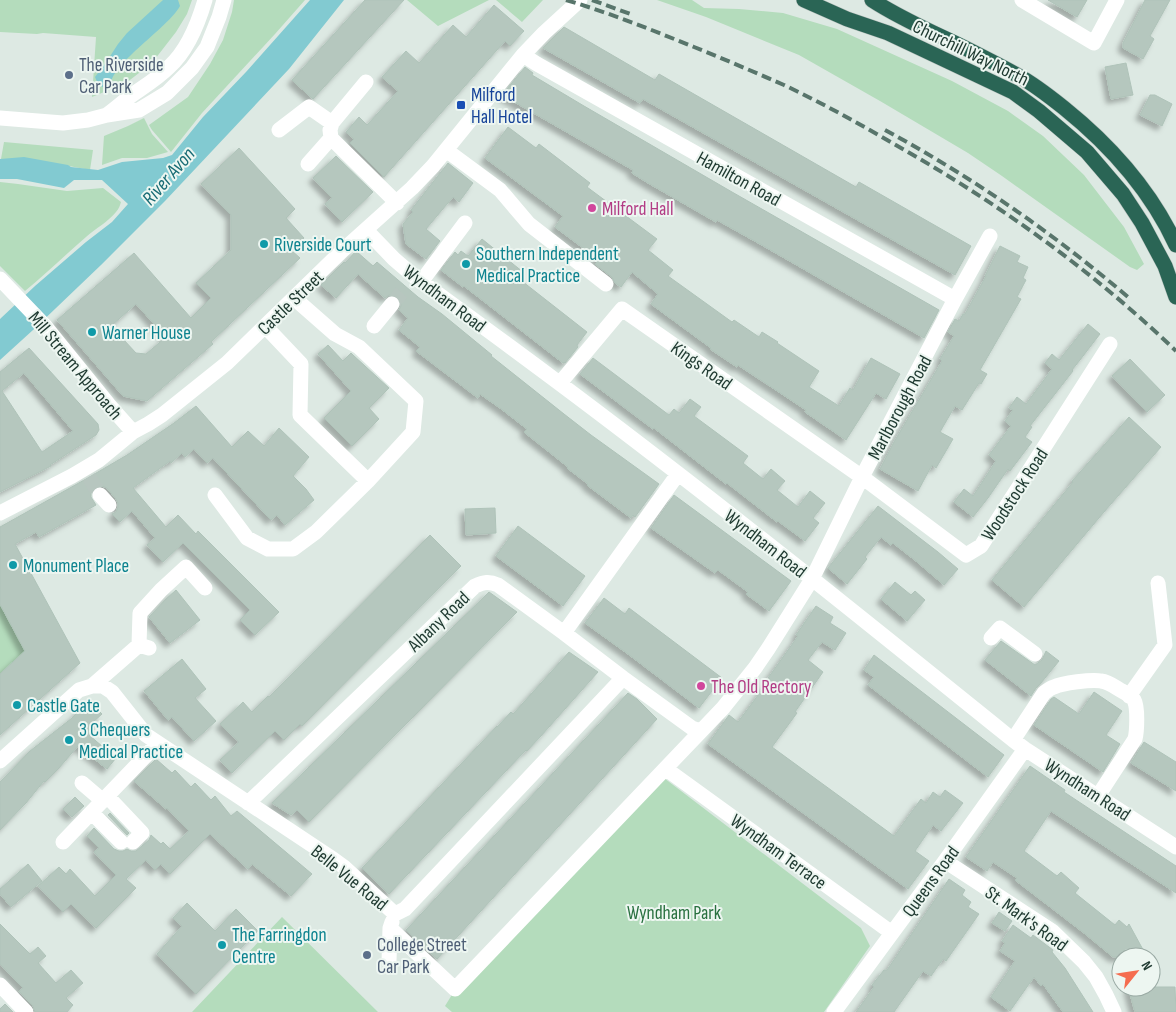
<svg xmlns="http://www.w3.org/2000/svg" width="1176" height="1012" font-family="'Sofia Sans Condensed',sans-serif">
	<defs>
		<filter id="shadow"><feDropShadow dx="-4.5" dy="4.5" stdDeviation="2.5" flood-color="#0004"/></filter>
	</defs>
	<rect width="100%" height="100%" fill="#dde9e3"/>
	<path fill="#b4dcbc" d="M0,0H192L187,14L176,32L152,63L126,83L92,97L96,37L43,33L37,34L0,32Z
		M234,0H305L275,34L202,113L171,152L152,130L149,125L188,97L210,64L223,40L232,12Z
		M407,0H489L438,26Z
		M496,0H543L522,22Z
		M657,0H692L704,8L739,9L783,13L837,29L952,81L1008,111L1043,136L1084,175L1124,227L1144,264L1137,270L1130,267L1002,176L968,153L880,101L799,55L706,17Z
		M144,118L152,134L168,152L147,158H122L102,165L104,136L128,126Z
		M4,142L93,150L90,170L48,162L1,159Z
		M0,182L18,184L67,191L103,188L121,202C120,205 119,209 116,212C108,222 96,228 86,237C65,255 46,274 25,291L0,266Z
		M0,605L25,651L0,674Z
		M664,778L861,928L870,946L824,1012H452L445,1006L453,993Z
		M282,917L378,1012H192Z"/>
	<path fill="#82cad1" d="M163,0H178L180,6C169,27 112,63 111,84L104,88L98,84L95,77L107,61L118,44L127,33Z
		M310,0H344L289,69L165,201L101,265L33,330L0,360V319L35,286L86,242L112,222L128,204L102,180H74L64,188L17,179H0V159L24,157L68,165L71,167L98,170L122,162L163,158L172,155L203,117L246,72Z"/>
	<path fill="#b5c7be" stroke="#afc3b9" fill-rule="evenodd" filter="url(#shadow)" d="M365,0H404L313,99L292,80Z
		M1048,0H1087L1077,17Z
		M1145,0H1170L1150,36L1154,39L1143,59L1123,48V43Z
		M494,5L524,31L510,46L505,41L384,177L350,143L354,139L346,132L359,117L367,125L398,91L382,77L406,51L419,63L453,25L466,37Z
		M564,27L655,80L659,74L856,187L859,182L971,246L955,275L643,99L640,103L543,48Z
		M1126,63L1133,95L1111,99L1105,67Z
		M525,67L533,73L532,75L584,106L732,192L939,310L924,338L760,244L717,220L716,222L648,183L632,173L633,170L502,95Z
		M1150,95H1155L1172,104L1162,126L1140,115Z
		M508,127L536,148L539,144L590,183L587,187L657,239L648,250L673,270L668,276L732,322L734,320L759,337L762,332L778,342L777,343L819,371L809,387L839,406L850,388L853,390L871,358L900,374L886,399L876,393L846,440L805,412L806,410L738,365L737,367L710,349L711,348L651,304L658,294L632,272L621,287L615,283L612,277L595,264L599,260L555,227L563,216L485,158Z
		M239,148L295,209L286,218L304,238L291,250L300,258L211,342L213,344L147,401L123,396L57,320L134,253L191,318L211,298L196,283L231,250V215L201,184ZM136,304L166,337L146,354L136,353L111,326Z
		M336,156L373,192L342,222L325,204L332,198L313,178Z
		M448,163L473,183L459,202L453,197L426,229L440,241L426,259L406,244L403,224L413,212L411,210Z
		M482,239L523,272L518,278L587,332L577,345L578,347L565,363L564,362L563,363L464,286L463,287L441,270L455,252L458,255L461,251L468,256Z
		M1000,246L1020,256L1017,262L1028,267L1023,278L1026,280L1017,297L1021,299L980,370L987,374L981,384L979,383L962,410L955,406L940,432L953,439L936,468L932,465L918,491L880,469L894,442L942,361L940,359L954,336L948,332L955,319L959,321L963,314H965L986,276H985Z
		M356,251L373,266L377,262L418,297L442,314L492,355L491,356L564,414L591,435L659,484L635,517L633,515L631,518L587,485L588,484L567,468L568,467L524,432L527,429L500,408L480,394L478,398L416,351L420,347L399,330L408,318L399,310L401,306V301L398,296L393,295H389L385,298L358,274L336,298L321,285L344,262L345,263Z
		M1088,324L1100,334L1080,360L1072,370L1073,371L1030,426L1032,427L1025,437L1032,442L1010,471L1008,469L988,498L973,517L954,502L964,489L973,496L996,461L989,455L1011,426L1005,421L1013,410L1009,408L1017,397L1026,404L1052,369L1045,363L1052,354L1059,360Z
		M328,345L343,361L351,353L353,355L389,388L369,408L379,419L352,446L324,418L351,391L318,354Z
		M29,348L98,424L99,430L96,435L50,465L51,466L0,492V372ZM24,373L73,431L42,452L2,391Z
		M593,358L669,415L674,409L679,413L690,399L701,407L694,416L748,456L743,463L763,479L771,469L785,481L777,490L798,507L810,491L825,503L813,518L819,523L805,541L778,521L777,522L727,483L726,484L654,428L653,429L580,374Z
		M1130,359L1165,395L1147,412L1112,376Z
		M196,406L232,447L248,431L264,446L279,428L309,457L293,476L306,489L314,500L285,525L277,515L271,520L213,458L207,463L194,449L185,457L182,453L171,463L170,461L133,488L166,527L178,515L196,534L198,531L279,612L255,635L240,620L250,610L183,543L163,562L147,545L155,538L132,511L120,522L112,514L116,512L118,507V503L116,499L107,488L102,486H98L93,488L91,493V497L96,505L39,537L36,532L15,544L80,663L0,735V674L25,651L0,604V527L86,479L127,455L174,423Z
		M1129,417L1161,447L1104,512L1024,607L992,580L1073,482L1072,481Z
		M674,495L791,581L769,611L746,594L748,592L718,570L715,573L651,528Z
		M878,506L938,552L958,569L944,585L916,561L893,543L891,545L881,537L865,557L867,559L847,584L828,568Z
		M495,508L496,533L466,535L465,509Z
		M518,526L585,576L563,606L496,556Z
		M430,535L461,566L302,726L300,724L284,740L275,731L232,773L220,760L239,742L220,724L243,702L252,712L268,696L269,697Z
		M895,582L911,595L915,591L925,600L907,621L881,599Z
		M176,590L200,620L170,643L149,617L166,599Z
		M489,592L517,612L309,822L297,810L291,815L272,803Z
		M604,598L625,614L629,608L722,678L699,708L628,654L585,623Z
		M816,606L833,617L830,623L846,633L835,650L822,642L808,660L823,672L795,712L797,713L772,747L894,836L921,799L926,803L933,792L940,797L945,790L963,803L941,831L933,825L915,851L929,861L908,889L708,744L729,715L738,722L770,679L768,678L798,636L796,635Z
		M1001,641L1035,665L1042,660L1046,651L1059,661L1041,683L1036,688L1031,696L985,660Z
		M569,652L598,672L541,736L527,751L526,750L389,894L362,868L497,726V727L511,712L513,714Z
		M874,655L1004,755L988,777L868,685L874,677L864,670Z
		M182,659L206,689L195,698L216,721L194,741L172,717L168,720L144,691Z
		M1094,692L1122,711L1106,735L1120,744L1103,772L1034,725L1051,699L1054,697L1079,714Z
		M628,693L637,699L657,719L437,959L406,930Z
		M89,701L102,714L92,723L96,728L89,735L116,758L107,769L78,746L59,768L45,782L44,781L26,803L0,830V782L30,751L72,718Z
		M1144,742L1176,762V791L1131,763Z
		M156,759L172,773L175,770L191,787L195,783L211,800L215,796L231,816L237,811L312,874L291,896L252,864L248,869L210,834L170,874L161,864L155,870L146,860L126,879L136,888L96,928L71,904L63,912L38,886L59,867L66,874L70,869L95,896L116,875L94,852L99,848L87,836L94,828L114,849L119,851H123L127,849L131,851H136L149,840L151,835L161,844L163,842L170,849L189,831L167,808L166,809L134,781Z
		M1030,766L1065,790L1064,792L1176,866V893L1051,811L1024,851L1057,876L1061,872L1079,888L1075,893L1115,925L1119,920L1127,927L1129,924L1147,957H1113L1084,933L1015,880L1017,878L993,862L987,871L966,857Z
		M75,797L84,806L72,817L63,809Z
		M110,813L129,833L127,835L108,815Z
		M28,864L42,881L11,907L0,894V889Z
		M949,879L965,890L962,895L971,902L968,907L979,914L960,941L946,961L943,959L931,976L923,971L894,1012H856L874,987L872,985L884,970H887Z
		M187,903L215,931L236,909L258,931L196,994L157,954L182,926L173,918Z
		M999,912L1012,921L1005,931L992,923Z
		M0,924L30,954L38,947L46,956L38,963L56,983L71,970L83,983L66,998L73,1005L67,1012H35L33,1006L19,991L23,988L0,964Z
		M1013,925L1031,938L1033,935L1053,950L1052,952L1065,968L1093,1012H1063L1043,984L1041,986L1034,977L1010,1011L991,997L1015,961L1000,951L1005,943L1002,941Z
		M1128,987H1175L1176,1012H1135Z
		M5,1004L13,1012H0V1009Z"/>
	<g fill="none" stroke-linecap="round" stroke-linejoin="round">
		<path stroke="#b7c6bf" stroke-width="15" stroke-dasharray="15 8" stroke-linecap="butt" d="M392,304L406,287
			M89,477L100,495"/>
		<defs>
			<path id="highway" d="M804,0L847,19L888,33L922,49L1013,92L1039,111L1087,152L1123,194L1142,223L1165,266L1176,297
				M872,0C901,19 932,32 963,47C981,56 999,65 1017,75C1034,84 1049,96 1064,108C1110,145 1151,191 1176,245"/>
		</defs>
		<use href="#highway" stroke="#bcc4c1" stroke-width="16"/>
		<path stroke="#fff" stroke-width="15" d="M1022,0L1094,43L1117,0
			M523,55L537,64L955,299
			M366,82L332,123L330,130L331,138L397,203
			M108,114C116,108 124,101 132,95C145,86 158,78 169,67C188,50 198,24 205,0
			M0,118L63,123L88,120L107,115L139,110L167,93L192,68L207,47L219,17L224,0
			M279,130L309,107L332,123
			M446,150L500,190L529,224L606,284
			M308,164L331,138
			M366,230L394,259L415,277C463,312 511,347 559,383C713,498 863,619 1013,740L1025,749L1176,847
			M0,279L45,326L109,405L133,432
			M421,282L465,223
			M265,326L301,364L300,415L368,481L413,432L416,401L359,347L335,334L294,298
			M374,326L392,304
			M560,383L622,309L862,477L966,555L981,546L1110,344
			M100,495L109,505
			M215,495L247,538L268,549H293L316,532L368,481
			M0,513L72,476L99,460L133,432L148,424L162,415L227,363L343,250L412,188L433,166L523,55L544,33L580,0
			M564,633L623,678L692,728L700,731
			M991,638L1000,628L1035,654
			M139,645L140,613L161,590L186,567L205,588
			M92,686H103L112,692L146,735L333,859L344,867L395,914L405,909L623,678
			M1129,696L1165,645L1158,583
			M1013,740L1044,693C1048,690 1050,688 1054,687C1062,683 1092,679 1101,681C1109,682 1115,687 1122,691C1126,693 1131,696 1134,700C1138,707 1137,731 1135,739L1098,796
			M0,761L79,690L92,686L139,645L149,648
			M666,769L892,933
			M82,783L103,801
			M107,796L142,833L133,842
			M248,803L475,586C484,582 489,581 498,585L564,633L678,474
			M92,813L121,842
			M63,842L158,743
			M945,861L1052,931L1084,962L1096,977L1106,995L1114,1012
			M390,928L455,989L723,708L755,668L768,649L812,579L862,477L955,299L990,236
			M389,961L390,928L392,922
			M0,985L26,1012
			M834,1012L945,861L1025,749"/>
		<use href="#highway" stroke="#2a6555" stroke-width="15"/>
		<path stroke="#58756b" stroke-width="4" stroke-dasharray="10 5" stroke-linecap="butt" d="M566,0C610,13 652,30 694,47C724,59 754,72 784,85C822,103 858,123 894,144C995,201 1092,270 1176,351
			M592,0L633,15
			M885,130C972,177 1053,233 1128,297"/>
	</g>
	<g fill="#5c6f8a" stroke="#edf6f1" stroke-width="2">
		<circle cx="69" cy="75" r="5"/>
		<circle cx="367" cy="955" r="5"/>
	</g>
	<rect fill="#1a4fb4" stroke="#edf6f1" stroke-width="2" x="456" y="100" width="10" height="10" rx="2.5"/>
	<g fill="#d1479c" stroke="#edf6f1" stroke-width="2">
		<circle cx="592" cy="208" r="5"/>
		<circle cx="701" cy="686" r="5"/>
	</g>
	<g fill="#0f9aa8" stroke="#edf6f1" stroke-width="2">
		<circle cx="264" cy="244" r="5"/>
		<circle cx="466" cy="264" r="5"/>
		<circle cx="92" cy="332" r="5"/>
		<circle cx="13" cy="565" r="5"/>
		<circle cx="17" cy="705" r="5"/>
		<circle cx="69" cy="740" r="5"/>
		<circle cx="222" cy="945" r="5"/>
	</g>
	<g text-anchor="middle" stroke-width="4" stroke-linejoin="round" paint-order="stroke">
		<g font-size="19" fill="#1e3930" stroke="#edf6f1">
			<text transform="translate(971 52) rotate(26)" y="7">Churchill Way North</text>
			<text transform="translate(739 178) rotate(29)" y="7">Hamilton Road</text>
			<text transform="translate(445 298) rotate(37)" y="7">Wyndham Road</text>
			<text transform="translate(290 302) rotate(-44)" y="7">Castle Street</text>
			<text transform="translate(76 365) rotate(50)" y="7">Mill Stream Approach</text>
			<text transform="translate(702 365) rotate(35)" y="7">Kings Road</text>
			<text transform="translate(899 407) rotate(-62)" y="7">Marlborough Road</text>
			<text transform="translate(1014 494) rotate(-57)" y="7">Woodstock Road</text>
			<text transform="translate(766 543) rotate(38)" y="7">Wyndham Road</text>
			<text transform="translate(438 621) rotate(-44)" y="7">Albany Road</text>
			<text transform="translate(1088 789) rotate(33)" y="7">Wyndham Road</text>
			<text transform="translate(779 851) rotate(36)" y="7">Wyndham Terrace</text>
			<text transform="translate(350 877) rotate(39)" y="7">Belle Vue Road</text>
			<text transform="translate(930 881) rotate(-54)" y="7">Queens Road</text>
			<text transform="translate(1027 918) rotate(36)" y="7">St. Mark's Road</text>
		</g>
		<g font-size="19" fill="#4e5e75" stroke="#edf6f1" text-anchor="start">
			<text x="79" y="71">The Riverside<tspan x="79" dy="22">Car Park</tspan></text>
			<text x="377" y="951">College Street<tspan x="377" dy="22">Car Park</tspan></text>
		</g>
		<g font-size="19" fill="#164399" stroke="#edf6f1" text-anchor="start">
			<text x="471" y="101">Milford<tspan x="471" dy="22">Hall Hotel</tspan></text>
		</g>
		<g font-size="19" fill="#b23c85" stroke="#edf6f1" text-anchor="start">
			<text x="602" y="215">Milford Hall</text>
			<text x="711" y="693">The Old Rectory</text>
		</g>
		<g font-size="19" fill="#0d838f" stroke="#edf6f1" text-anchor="start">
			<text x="274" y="251">Riverside Court</text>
			<text x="476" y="260">Southern Independent<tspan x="476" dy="22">Medical Practice</tspan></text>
			<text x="102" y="339">Warner House</text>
			<text x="23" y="572">Monument Place</text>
			<text x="27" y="712">Castle Gate</text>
			<text x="79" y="736">3 Chequers<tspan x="79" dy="22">Medical Practice</tspan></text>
			<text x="232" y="941">The Farringdon<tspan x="232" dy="22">Centre</tspan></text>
		</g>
		<g font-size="19" fill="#28703f" stroke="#edf6f1">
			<text x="674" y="919">Wyndham Park</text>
		</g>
		<g font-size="20" font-style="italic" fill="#186c75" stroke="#edf6f1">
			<text transform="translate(168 176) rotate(-49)" y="7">River Avon</text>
		</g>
	</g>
	<g transform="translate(1136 972) rotate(60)"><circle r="24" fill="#edf6f1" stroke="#9aaaa4"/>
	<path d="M0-4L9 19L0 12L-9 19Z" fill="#f56c4f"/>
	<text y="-8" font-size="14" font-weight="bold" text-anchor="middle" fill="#1e3930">N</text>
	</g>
</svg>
